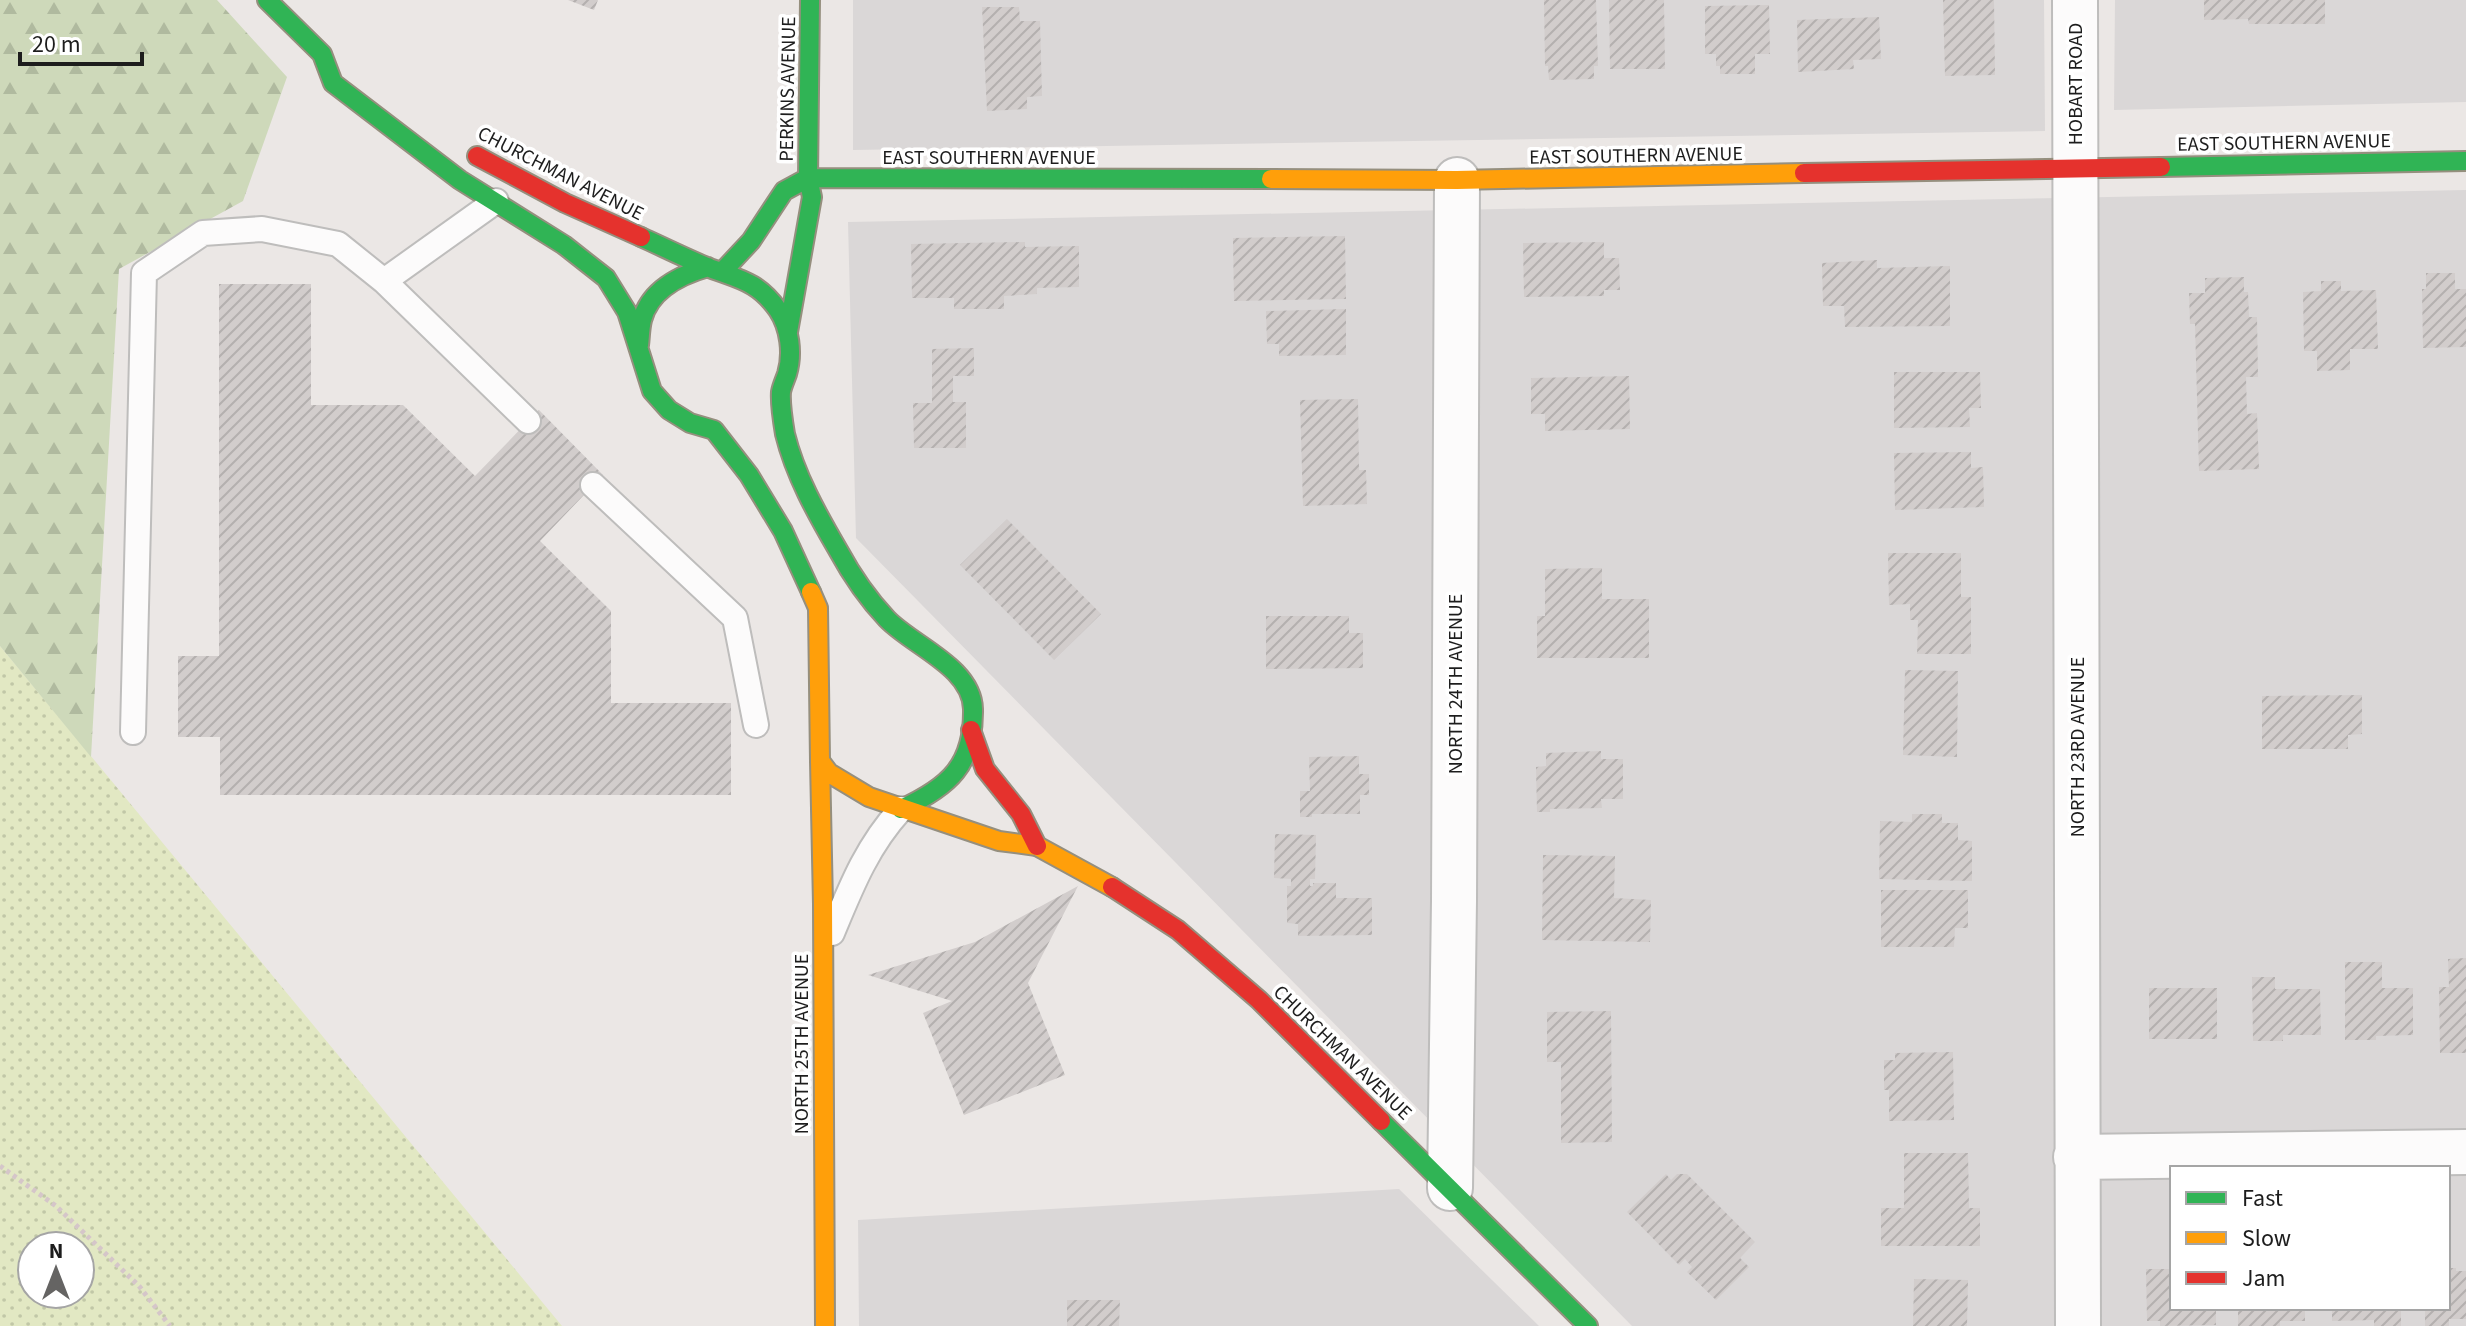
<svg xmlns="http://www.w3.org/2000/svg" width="2466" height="1326" font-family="'Source Sans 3',sans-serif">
	<defs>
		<pattern id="grass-dots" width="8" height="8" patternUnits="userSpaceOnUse" patternTransform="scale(2)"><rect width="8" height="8" fill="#e2e8c3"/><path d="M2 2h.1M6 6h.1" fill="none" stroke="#c1c7a7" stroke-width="1.8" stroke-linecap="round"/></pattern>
		<pattern id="forest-firs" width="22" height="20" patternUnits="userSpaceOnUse" patternTransform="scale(2)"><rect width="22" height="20" fill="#ced9ba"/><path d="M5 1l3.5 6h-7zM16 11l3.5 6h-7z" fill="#b0ba9f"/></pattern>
		<pattern id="building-hatch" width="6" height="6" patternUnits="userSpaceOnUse" patternTransform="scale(2)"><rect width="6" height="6" fill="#d2cdcc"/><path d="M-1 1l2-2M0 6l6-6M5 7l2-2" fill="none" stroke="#b4b0af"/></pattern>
	</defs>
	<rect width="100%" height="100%" fill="#ebe7e5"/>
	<path fill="#dad7d7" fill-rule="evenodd" d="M853,0H2044L2045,131L853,150Z
		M2115,0H2466V102L2114,110Z
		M2466,190V1326H1632L856,538L848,222ZM2172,1168H2448V1308H2172Z
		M1399,1189L1539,1326H859L858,1220Z"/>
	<path fill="url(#grass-dots)" fill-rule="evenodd" d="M0,646L562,1326H0ZM32,1246H80V1294H32Z"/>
	<path fill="url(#forest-firs)" d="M0,0H217L287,77L243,201L119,269L91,757L0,646Z"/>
	<path fill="url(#building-hatch)" d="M568,0H598L594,10Z
		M1544,0H1596L1598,66H1594V79L1549,80L1548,66H1545Z
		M1609,0H1664L1665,69H1610Z
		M1943,0H1994L1995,75L1945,76Z
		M2204,0H2325V24H2249L2248,19L2204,20Z
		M1769,5L1770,54H1755V74H1720V66H1716V54H1705V6Z
		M982,7H1019L1020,21H1040L1042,96L1027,97V109L987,111Z
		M1879,17L1881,59L1853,60L1854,69L1798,72L1797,20Z
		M1345,236L1346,299L1234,301L1233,238Z
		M1025,242V247L1079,246V287L1037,288V294L1004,296V309H954V298H912L911,244Z
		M1604,242V258H1619L1620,290H1604V296L1524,297L1523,243Z
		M1877,260V268L1950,266V326L1845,327L1844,306H1823L1822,263Z
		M2426,273H2455V289H2466V347L2423,348L2422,289H2426Z
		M2244,277V292H2248L2249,317H2257L2258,377H2246L2247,414L2257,413L2259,469L2199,471L2195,324H2190L2189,293H2205V278Z
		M2321,281H2341V291L2376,290L2378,349H2350V370L2317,371V351H2304L2303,292L2321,291Z
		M219,284H311V405H403L475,476L539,410L603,475L540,541L611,611V703H731V795H220V737H178V656H219Z
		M1346,309V355L1279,356V344H1267L1266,311Z
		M974,348V376H953V402H966V448H914L913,403H932V349Z
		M1894,372H1980L1981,408H1969L1970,427L1894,428Z
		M1629,376L1630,429L1545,431V414H1531V378Z
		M1358,399L1359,470H1366L1367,504L1303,506L1300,400Z
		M1971,452V468L1983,467L1984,507L1895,510L1894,453Z
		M1007,519L1101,614L1054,660L960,565Z
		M1888,553H1961V597H1971V654H1917L1918,620H1910V604L1889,605Z
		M1602,568V599H1649V658H1537V616H1545V569Z
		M1266,616H1349V633H1363V668L1266,669Z
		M1905,670L1958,671L1957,757L1903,755Z
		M2362,695V734L2348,735V749H2262V696Z
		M1601,751V759H1623V799H1601L1602,808L1550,809V812H1537L1536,767L1546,766V753Z
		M1359,756V774H1369V795H1360V814H1312V817H1300V791H1310L1309,757Z
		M1912,814H1942V823H1958V840L1972,841V881L1879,879L1880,821L1912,822Z
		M1275,834L1316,835L1315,879H1310V886H1313V883H1336V898H1372V935L1298,936V924L1287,923V886H1291V879L1274,878Z
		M1543,855L1615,856L1614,898L1651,900L1650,942L1542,940Z
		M1078,886L1028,983L1065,1075L964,1115L923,1013L952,1001L868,975L975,942Z
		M1881,890H1968V928H1955L1954,947H1881Z
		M2466,958V1053H2440L2439,987H2449L2448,959Z
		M2345,962H2382V988H2413V1035L2376,1036V1040H2345Z
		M2252,977H2275V989H2320L2321,1035H2283V1041H2253Z
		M2149,988H2217V1039H2149Z
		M1611,1011L1612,1142L1561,1143V1062H1547V1012Z
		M1953,1052L1954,1120L1889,1121V1090H1884V1060H1895V1053Z
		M1904,1153H1968L1969,1208H1980V1246H1881V1208H1904Z
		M1666,1174L1671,1180L1677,1174H1687L1755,1242L1740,1258L1749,1267L1716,1300L1687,1272L1692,1267L1685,1259L1679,1265L1627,1212Z
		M2448,1268H2456V1271H2466V1319H2449V1326H2425V1308H2448Z
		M2146,1269H2172V1308H2216V1325L2160,1326V1321H2147Z
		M1914,1279L1968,1280L1967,1326H1913Z
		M1067,1300H1120L1119,1326H1067Z
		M2238,1308H2305V1321H2280V1326H2238Z
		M2332,1308H2401V1326H2374V1320L2332,1321Z"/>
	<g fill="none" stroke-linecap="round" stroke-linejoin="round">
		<defs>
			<path id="lane" d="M384,281L528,421
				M593,485L735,618L756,725
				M133,732L144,273L203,233L262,229L338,244L384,281L496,201
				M832,933C851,887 867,846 901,809"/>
			<path id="street" d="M2075,0L2078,1326
				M2076,1157L2466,1152
				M1450,1188L1454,901L1457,180"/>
			<path id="fast" d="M267,0L322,54L333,83L460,180L564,245L606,278L627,312L652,391L669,410L690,423L714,430L749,475L783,531L811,592
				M2161,167L2466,161
				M641,237C663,247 685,258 707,267C738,279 758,281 778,310C790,328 793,354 787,374C785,380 782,386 781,392C780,404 783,422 785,434C795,475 817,514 838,550C851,574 869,600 887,619C913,646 972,667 973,709C974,765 949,787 901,809
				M723,271L751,241L784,191L808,178L1271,179
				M788,332L812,197L808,178L810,0
				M639,345C640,337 640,328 642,320C650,289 680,275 708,267
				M1381,1121L1588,1326"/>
			<path id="slow" d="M1271,179L1457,180L1804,173
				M811,592L818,608L820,761L829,773L869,797L999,841L1037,846L1112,887
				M820,761L823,904L825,1326"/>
			<path id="jam" d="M477,156L565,203L641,237
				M1804,173L2161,167
				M971,730L985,769L1021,814L1037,846
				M1112,887L1178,930L1259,1000L1381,1121"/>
		</defs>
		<use href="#lane" stroke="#bebdbc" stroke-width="28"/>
		<use href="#street" stroke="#bebdbc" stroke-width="48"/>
		<use href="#fast" stroke="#958f7e" stroke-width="22"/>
		<use href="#slow" stroke="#958f7e" stroke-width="22"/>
		<use href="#jam" stroke="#958f7e" stroke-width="22"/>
		<path stroke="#d5c6c9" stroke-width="5" stroke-dasharray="4 4" stroke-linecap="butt" d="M0,1166L56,1206L139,1286L170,1326"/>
		<use href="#lane" stroke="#fcfbfb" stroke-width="24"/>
		<use href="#street" stroke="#fcfbfb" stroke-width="44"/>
		<use href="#fast" stroke="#30b455" stroke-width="18"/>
		<use href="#slow" stroke="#ff9f0a" stroke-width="18"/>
		<use href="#jam" stroke="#e5322d" stroke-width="18"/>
	</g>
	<g text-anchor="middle" stroke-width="7" stroke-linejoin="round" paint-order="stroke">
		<g font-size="20" fill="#1d1d1d" stroke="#fff">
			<text transform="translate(2075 84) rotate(-90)" y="7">HOBART ROAD</text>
			<text transform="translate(787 89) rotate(-89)" y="7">PERKINS AVENUE</text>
			<text transform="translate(2284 142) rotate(-1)" y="7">EAST SOUTHERN AVENUE</text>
			<text transform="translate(1636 155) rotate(-1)" y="7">EAST SOUTHERN AVENUE</text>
			<text x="989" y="164">EAST SOUTHERN AVENUE</text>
			<text transform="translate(561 173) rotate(27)" y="7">CHURCHMAN AVENUE</text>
			<text transform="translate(1455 684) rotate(-90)" y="7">NORTH 24TH AVENUE</text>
			<text transform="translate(2077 747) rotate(-90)" y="7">NORTH 23RD AVENUE</text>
			<text transform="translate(801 1044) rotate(-90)" y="7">NORTH 25TH AVENUE</text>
			<text transform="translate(1343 1052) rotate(44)" y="7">CHURCHMAN AVENUE</text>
		</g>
	</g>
	<rect x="2170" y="1166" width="280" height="144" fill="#ffffff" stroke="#a5a5a5" stroke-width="2"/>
	<rect x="2186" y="1192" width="40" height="12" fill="#30b455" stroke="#a5a5a5" stroke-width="2"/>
	<text x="2242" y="1206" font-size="24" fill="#1d1d1d">Fast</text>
	<rect x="2186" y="1232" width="40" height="12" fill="#ff9f0a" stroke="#a5a5a5" stroke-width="2"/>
	<text x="2242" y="1246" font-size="24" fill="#1d1d1d">Slow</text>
	<rect x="2186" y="1272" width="40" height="12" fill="#e5322d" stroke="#a5a5a5" stroke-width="2"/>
	<text x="2242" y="1286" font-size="24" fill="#1d1d1d">Jam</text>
	<g transform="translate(56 1270)"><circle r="38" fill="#ffffff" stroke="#a5a5a5" stroke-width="2"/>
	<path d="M0-6L14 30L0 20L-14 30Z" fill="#656463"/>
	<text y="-12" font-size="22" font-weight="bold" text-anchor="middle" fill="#1d1d1d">N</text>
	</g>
	<path d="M20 52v12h122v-12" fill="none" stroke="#1d1d1d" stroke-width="4"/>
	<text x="32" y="52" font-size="24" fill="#1d1d1d" stroke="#ffffff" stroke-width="6" paint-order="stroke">20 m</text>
</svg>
